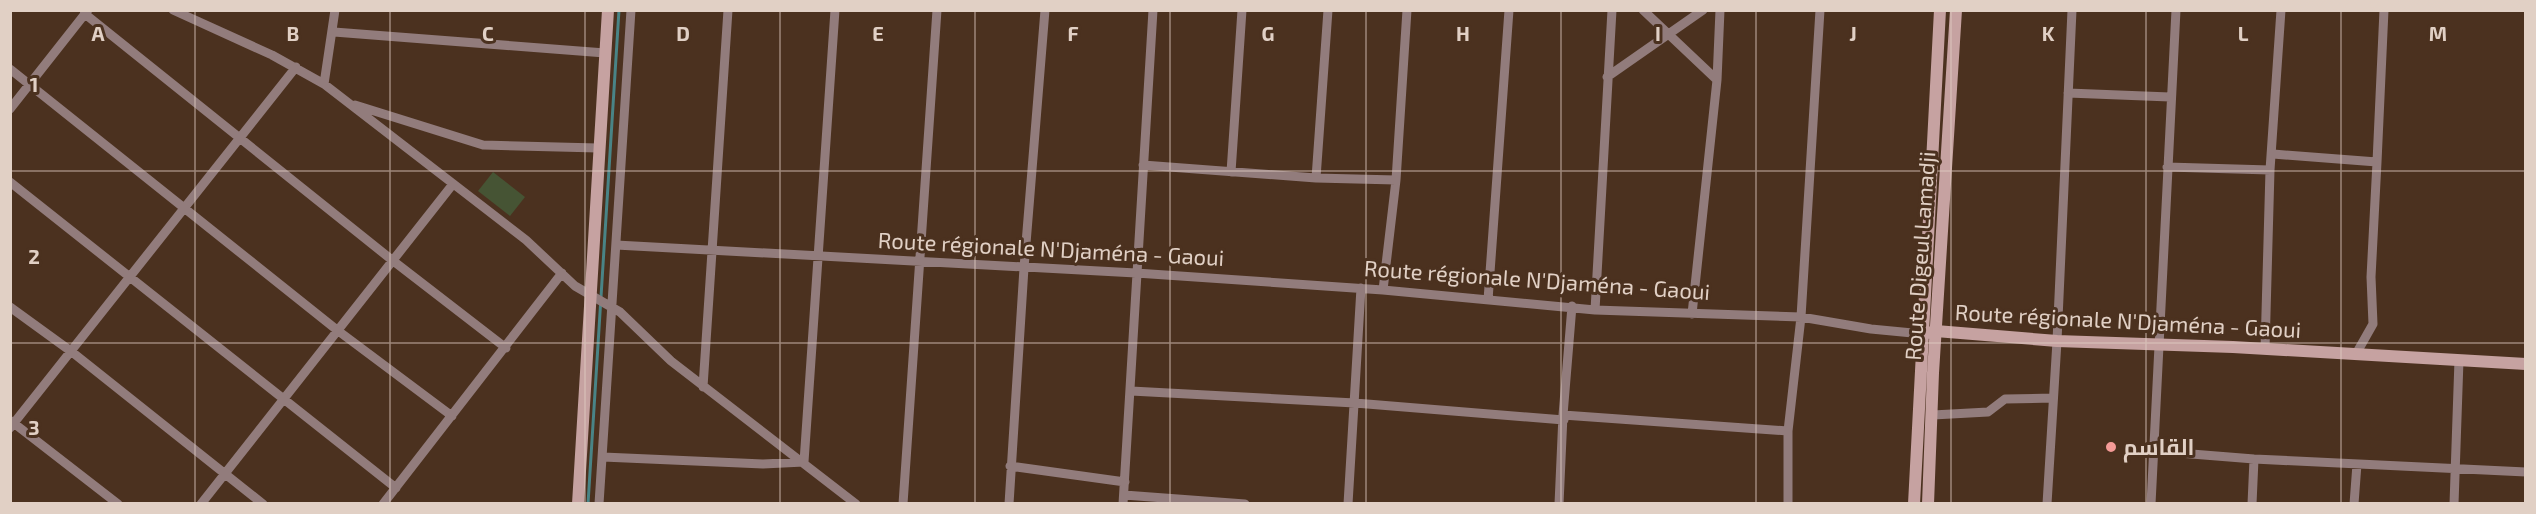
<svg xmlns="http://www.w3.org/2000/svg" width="2536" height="514" font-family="'Exo 2',Cairo,sans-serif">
	<rect width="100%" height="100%" fill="#4b311f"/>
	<path fill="#465434" d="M493,172L525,197L510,216L478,191Z"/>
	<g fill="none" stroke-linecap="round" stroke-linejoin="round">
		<path stroke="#498486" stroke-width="3" d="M588,504L619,10"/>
		<path stroke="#927c7c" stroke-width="9" d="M84,10L85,14L392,260L506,348
			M173,10L272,55L324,84L526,240L575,286L620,312L671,361L856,504
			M1643,10L1717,80
			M334,32L605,53
			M10,69L337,330L452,416
			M1607,77L1703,10
			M324,84L335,10
			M2068,93L2170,97
			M355,105L483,145L598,148
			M10,109L88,10
			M2273,154L2377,162L2371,277L2373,324L2356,354
			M2377,162L2384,10
			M1143,165L1316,178L1396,180L1383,290
			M2167,167L2270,170
			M1231,172L1242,10
			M1316,178L1328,10
			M1396,180L1407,10
			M10,182L396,488
			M616,245L1136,273L1383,290L1595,310L1801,317L1871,329L1923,334
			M1488,300L1509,10
			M10,307L72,352L263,504
			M1595,310L1612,10
			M1692,314L1717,80L1720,10
			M2265,349L2270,170L2281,10
			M703,387L728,10
			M1131,391L1355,403L1564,420
			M1563,415L1788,431
			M1933,415L1988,412L2005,399L2053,398
			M11,421L118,504
			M10,428L296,67
			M2154,451L2254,459L2526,472
			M603,457L763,464L804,462L835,10
			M1010,466L1125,482
			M1124,495L1245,504
			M201,504L453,184
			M383,504L562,273
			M599,504L631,10
			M903,504L937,10
			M1009,504L1024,268L1045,10
			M1123,504L1153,10
			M1348,504L1361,288
			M1559,504L1563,415L1572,306
			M1788,504V431L1801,317L1820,10
			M2047,504L2057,341L2072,10
			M2151,504L2176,10
			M2252,504L2254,459
			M2354,504L2357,464
			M2454,504L2459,360"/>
		<path stroke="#c6a2a1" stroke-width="12" d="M1923,334L1936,331L2057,341L2233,347L2526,364
			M578,504L608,10
			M1914,504L1940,10
			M1928,504L1933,373L1956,10"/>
	</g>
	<path fill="none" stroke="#e1d0c5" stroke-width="1.5" stroke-opacity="0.55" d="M195,10V504M390,10V504M585,10V504M780,10V504M975,10V504M1170,10V504M1366,10V504M1561,10V504M1756,10V504M1951,10V504M2146,10V504M2341,10V504M10,171H2526M10,343H2526"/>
	<circle fill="#f59b97" stroke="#4b311f" stroke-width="2" cx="2111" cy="447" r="6"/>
	<g text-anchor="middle" stroke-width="6" stroke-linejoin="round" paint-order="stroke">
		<g font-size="22" fill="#e1d0c5" stroke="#4b311f">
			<text transform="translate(1051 249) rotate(3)" y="8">Route régionale N'Djaména - Gaoui</text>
			<text transform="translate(1920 256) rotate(-86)" y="8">Route Digeul Lamadji</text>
			<text transform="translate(1537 280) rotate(4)" y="8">Route régionale N'Djaména - Gaoui</text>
			<text transform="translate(2128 321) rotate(3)" y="8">Route régionale N'Djaména - Gaoui</text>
		</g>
		<g font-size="22" font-weight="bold" fill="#e1d0c5" stroke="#4b311f" text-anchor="start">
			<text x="2123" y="455">القاسم</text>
		</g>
	</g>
	<g font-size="20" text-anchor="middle" font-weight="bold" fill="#e1d0c5" stroke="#4b311f" stroke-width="6" stroke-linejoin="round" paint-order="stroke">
		<text x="98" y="41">A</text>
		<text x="293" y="41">B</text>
		<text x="488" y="41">C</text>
		<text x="683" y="41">D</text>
		<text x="878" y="41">E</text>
		<text x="1073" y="41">F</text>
		<text x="1268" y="41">G</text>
		<text x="1463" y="41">H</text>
		<text x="1658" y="41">I</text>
		<text x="1853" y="41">J</text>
		<text x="2048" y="41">K</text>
		<text x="2243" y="41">L</text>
		<text x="2438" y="41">M</text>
		<text x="34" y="92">1</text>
		<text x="34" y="264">2</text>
		<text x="34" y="435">3</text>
	</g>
	<rect width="2536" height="514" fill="none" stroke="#e1d0c5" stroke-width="24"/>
</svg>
